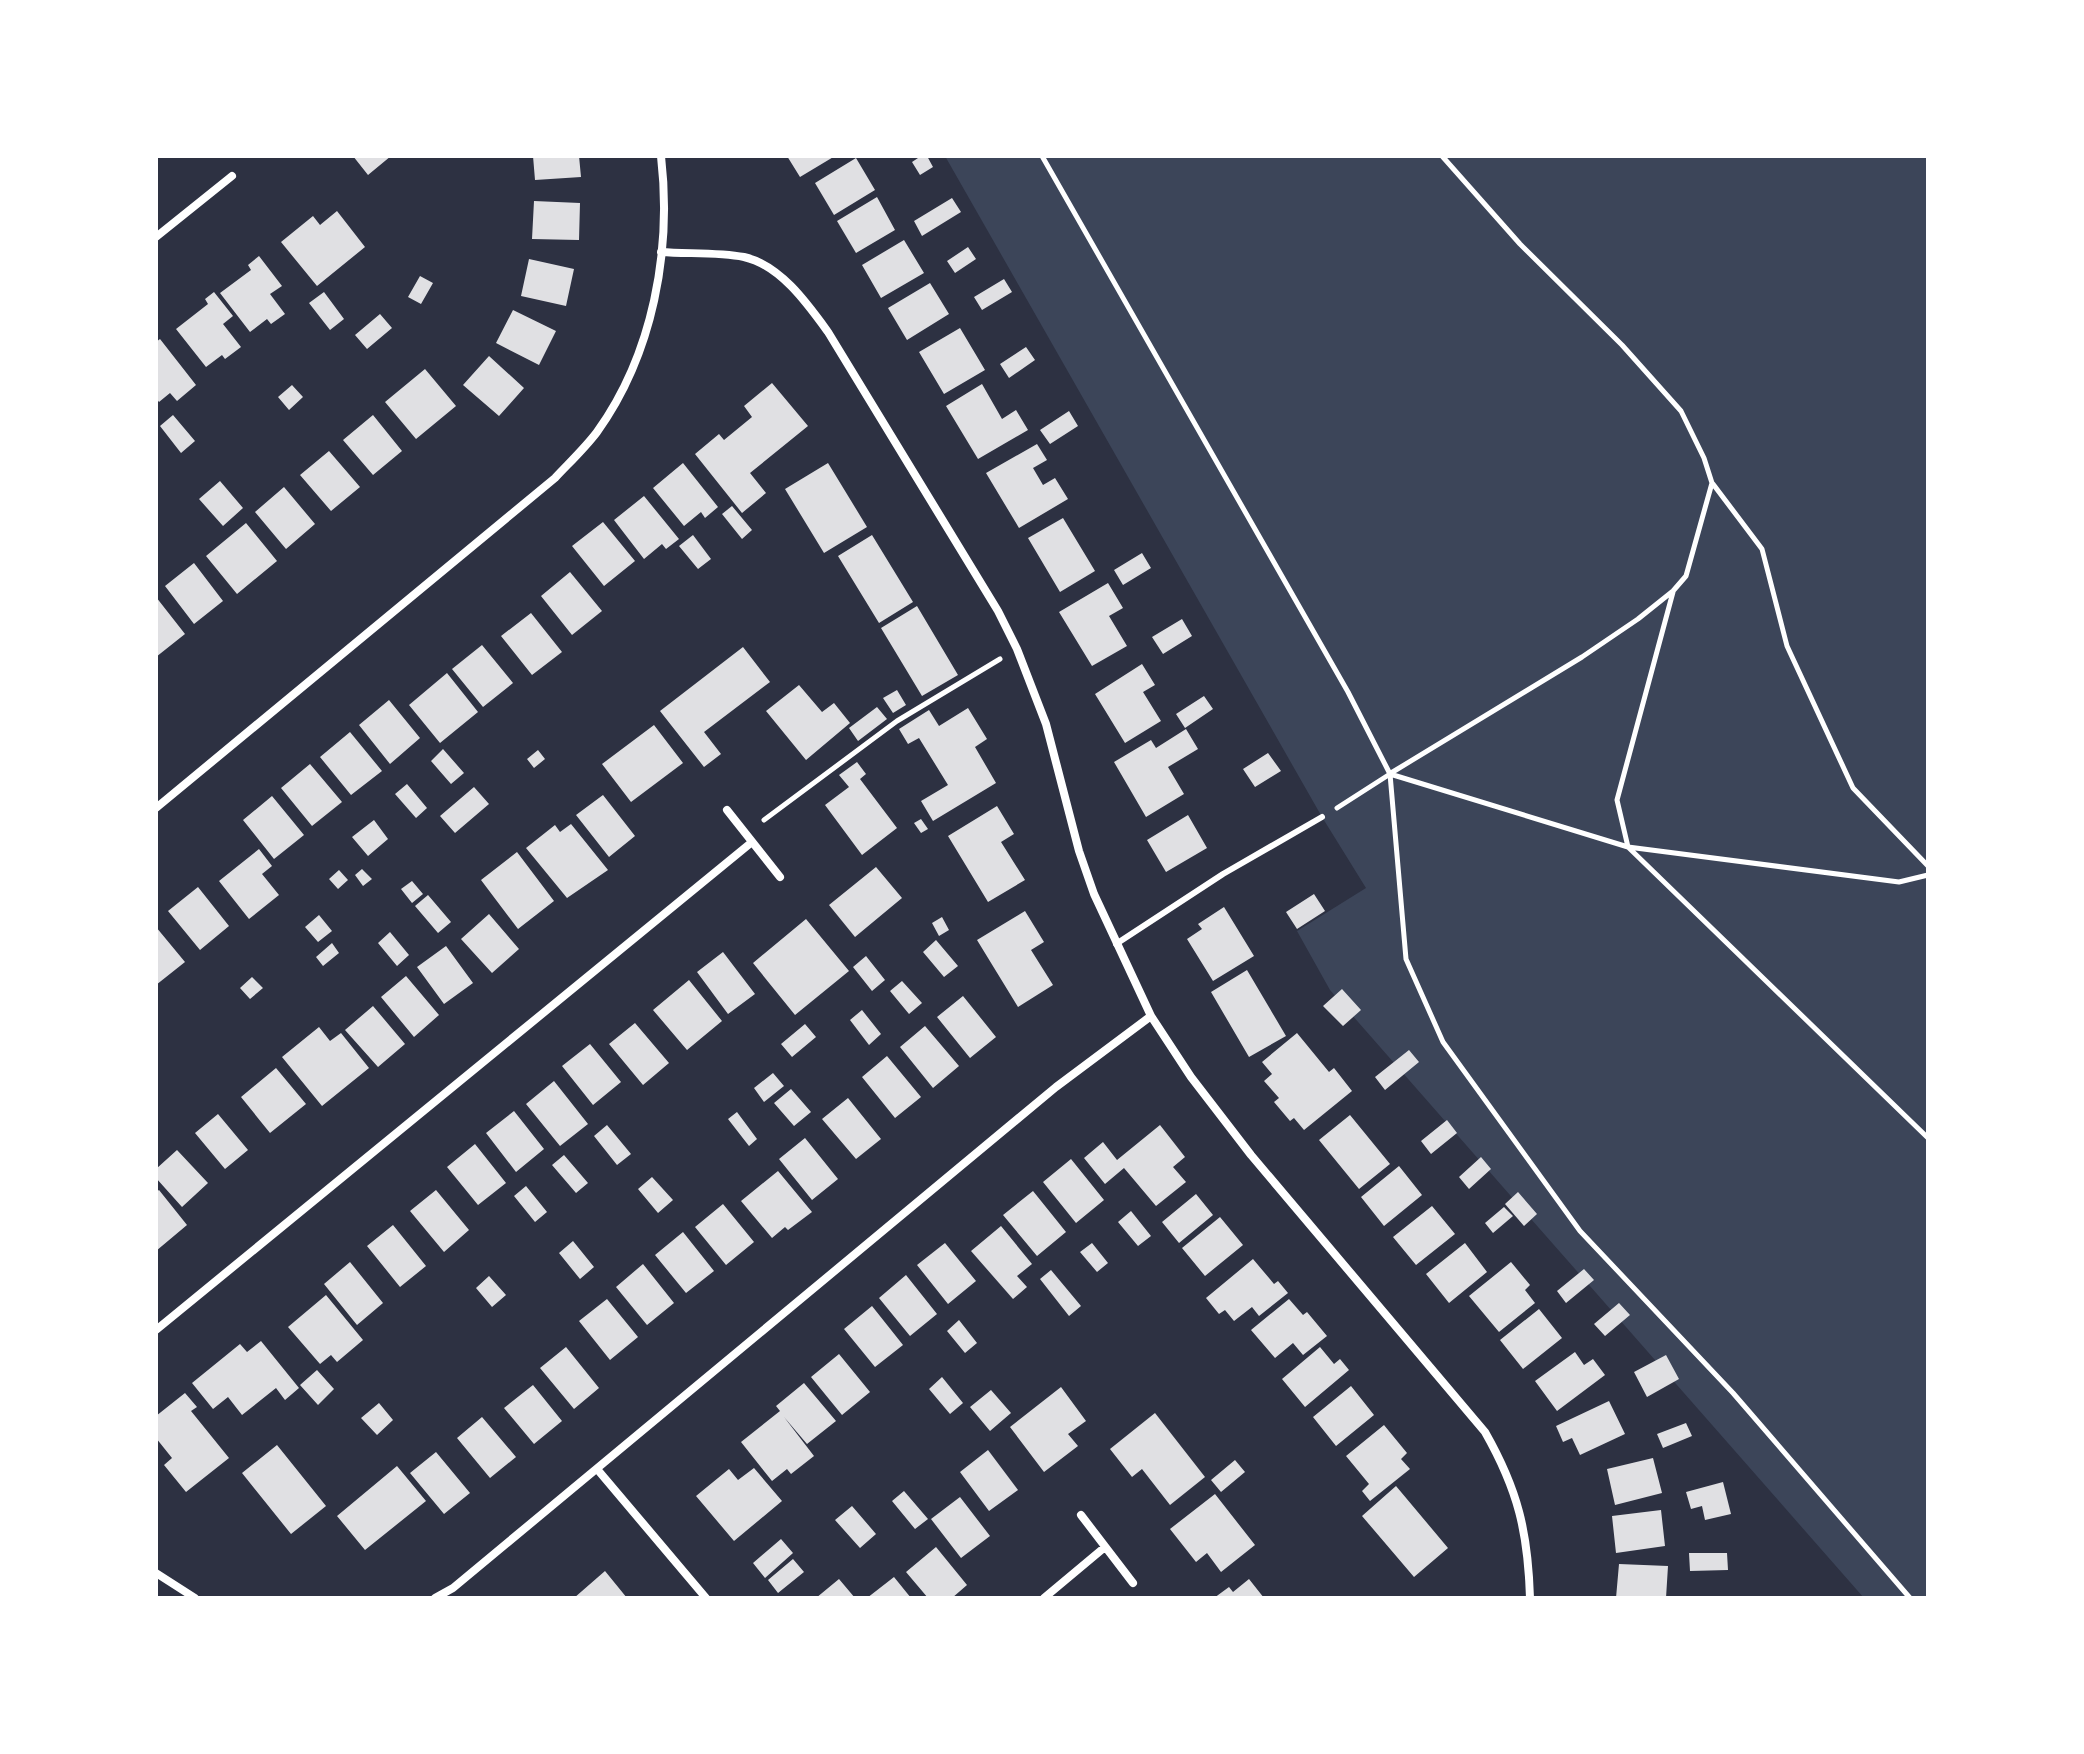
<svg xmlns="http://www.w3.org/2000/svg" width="2084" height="1754" font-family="'Varela Round',sans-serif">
	<rect width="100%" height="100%" fill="#2d3142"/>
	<path fill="#3c4559" d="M945,156H1928V1598H1864L1330,990L1297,931L1366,888L1322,817Z"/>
	<path fill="#e0e0e3" d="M353,156H391L368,175Z
		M533,156H579L581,177L535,180Z
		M787,156H835L800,177Z
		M921,156H927L933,167L920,175L912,162Z
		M856,158L875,190L834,215L815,183Z
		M877,197L895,230L856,253L837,221Z
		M952,198L961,212L922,236L914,221Z
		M534,201L580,203L579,240L532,239Z
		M337,211L365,247L317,286L281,242L313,216L320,225Z
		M904,240L924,273L881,298L862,265Z
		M968,247L976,259L955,273L947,261Z
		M259,256L282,286L270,294L285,314L271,324L267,319L250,332L220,293L251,270L248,265Z
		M529,259L574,269L566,306L521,296Z
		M420,276L433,283L421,304L408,297Z
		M1004,279L1012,292L982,310L974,297Z
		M930,283L949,314L907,340L888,308Z
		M214,292L233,316L223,324L241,347L225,359L222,355L206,367L176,329L208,304L205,299Z
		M324,292L344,319L330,330L309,303Z
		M513,310L556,331L539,365L496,343Z
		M380,314L392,328L367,349L355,335Z
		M960,328L985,370L944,394L919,352Z
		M160,339L196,385L177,401L170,393L159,402L156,398V342Z
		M1026,347L1035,360L1009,378L1000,364Z
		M489,356L524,388L499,416L463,385Z
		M425,369L456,406L416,439L385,402Z
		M772,383L808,426L750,473L766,493L742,513L695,454L719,434L724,440L752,417L744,406Z
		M982,384L1002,419L1016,410L1028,430L978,459L946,406Z
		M292,385L303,397L289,410L278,397Z
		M1069,411L1078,426L1050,444L1040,430Z
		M173,415L195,441L181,453L160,426Z
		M373,415L402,451L373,475L343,440Z
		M1037,444L1047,460L1033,468L1043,485L1055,478L1068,499L1019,528L986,473Z
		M329,451L360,487L331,511L300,475Z
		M683,463L718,507L705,518L701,512L684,526L653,488Z
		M828,463L867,527L824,553L785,489Z
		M220,481L243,508L223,526L199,499Z
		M284,487L315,524L286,549L255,512Z
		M644,496L679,539L666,549L662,544L644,559L614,520Z
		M732,506L752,530L742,539L722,514Z
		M1063,518L1095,571L1060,592L1028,538Z
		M603,522L635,561L604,586L572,546Z
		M246,523L277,561L237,594L206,556Z
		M693,535L711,559L698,569L679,546Z
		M872,535L913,602L879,623L838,556Z
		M1142,553L1151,568L1123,585L1114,570Z
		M194,563L223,601L194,624L165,586Z
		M570,572L602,611L572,635L541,596Z
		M1108,583L1123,608L1109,616L1127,646L1092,666L1059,612Z
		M156,597L185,634L156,657Z
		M917,606L958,675L922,696L881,628Z
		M531,613L562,652L532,675L501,636Z
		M1182,619L1192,636L1163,654L1152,637Z
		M482,645L513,683L483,707L452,669Z
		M743,647L770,682L704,732L721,754L704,767L660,711Z
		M1142,664L1155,685L1143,692L1161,721L1125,743L1095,694Z
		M447,673L478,712L440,743L409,705Z
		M799,685L822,712L834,703L850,723L806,760L766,711Z
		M897,690L906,705L893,713L883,698Z
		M1204,696L1213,709L1185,728L1176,714Z
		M389,700L420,738L390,764L359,725Z
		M877,707L887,719L858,741L849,728Z
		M968,708L987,739L975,747L996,783L933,821L921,801L948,785L919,738L908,744L899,729L929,710L939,726Z
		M654,725L683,763L631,802L602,764Z
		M1186,729L1198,749L1168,767L1184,794L1146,817L1114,762L1151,740L1156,748Z
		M350,732L382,771L351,795L320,757Z
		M443,749L464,773L451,784L431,761Z
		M538,750L545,759L534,768L527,759Z
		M1268,753L1281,771L1255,787L1243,769Z
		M857,762L866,774L860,779L897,828L862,855L825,805L849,787L839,775Z
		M310,764L342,802L312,826L281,788Z
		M407,784L427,808L416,818L395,794Z
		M474,787L489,804L455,833L440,816Z
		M603,795L635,836L609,857L576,815Z
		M272,796L304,835L274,859L243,820Z
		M997,806L1014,834L1001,842L1025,880L988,902L948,836Z
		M1188,815L1207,848L1166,872L1147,840Z
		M921,819L928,829L921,833L914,823Z
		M374,820L388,839L368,856L352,837Z
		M571,824L608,870L567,898L526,848L555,825L560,832Z
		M259,849L272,866L262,874L279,895L249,919L219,881Z
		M517,852L554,901L518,929L481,880Z
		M876,867L902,898L855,937L829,905Z
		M362,869L372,879L363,886L355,875Z
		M339,870L348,880L338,889L329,879Z
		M412,881L423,894L412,903L401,889Z
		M198,887L229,926L200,950L168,911Z
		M1314,894L1325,911L1297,929L1286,912Z
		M428,895L451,922L438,933L415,906Z
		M1224,907L1254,956L1213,981L1187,939L1202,929L1198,924Z
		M1025,911L1044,942L1031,950L1053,985L1018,1007L977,940Z
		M489,914L519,949L492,973L461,939Z
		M319,915L332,931L318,942L305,927Z
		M942,917L949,930L939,936L932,923Z
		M806,919L849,971L795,1015L753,963Z
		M156,927L185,962L156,985Z
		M390,932L409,955L397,966L378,943Z
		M936,940L958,966L944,977L923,952Z
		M332,943L339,953L323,966L316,957Z
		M446,946L473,983L444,1004L417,967Z
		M723,952L755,994L728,1014L697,972Z
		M866,956L885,980L872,991L853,967Z
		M1247,970L1286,1036L1249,1057L1211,992Z
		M406,976L439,1015L414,1037L381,997Z
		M252,977L263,988L250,999L240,988Z
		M689,980L722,1021L687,1050L653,1010Z
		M902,981L922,1003L909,1014L890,991Z
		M1342,989L1361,1010L1343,1026L1323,1006Z
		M963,996L996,1037L970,1058L937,1017Z
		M373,1006L405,1044L378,1067L345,1030Z
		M862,1010L881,1034L869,1045L850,1020Z
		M635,1023L669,1063L643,1085L609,1044Z
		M805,1024L816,1037L792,1057L781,1044Z
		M925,1026L959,1066L933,1088L900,1047Z
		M319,1027L330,1041L341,1033L369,1068L322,1106L282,1057Z
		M1297,1033L1329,1072L1334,1068L1352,1091L1304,1130L1294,1118L1290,1121L1274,1102L1279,1098L1264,1081L1272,1074L1262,1062Z
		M590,1044L621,1082L593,1105L562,1066Z
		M1409,1050L1419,1062L1385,1090L1375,1077Z
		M887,1056L921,1097L895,1118L862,1077Z
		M276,1068L306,1104L270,1133L241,1097Z
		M773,1073L784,1086L764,1102L754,1088Z
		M554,1081L588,1124L560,1146L526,1104Z
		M791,1089L811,1112L794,1126L774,1103Z
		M848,1098L881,1139L856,1159L822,1119Z
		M514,1111L544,1149L516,1172L486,1133Z
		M737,1112L757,1139L749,1146L728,1119Z
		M218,1114L248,1150L225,1169L195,1133Z
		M1350,1115L1390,1164L1359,1189L1319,1140Z
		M1447,1120L1457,1133L1431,1154L1421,1141Z
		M607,1125L631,1154L617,1165L594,1136Z
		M1160,1125L1185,1157L1173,1167L1186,1182L1156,1206L1124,1168L1105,1184L1084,1158L1103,1142L1117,1160Z
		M805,1138L838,1179L812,1200L779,1159Z
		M475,1144L506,1183L478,1205L447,1167Z
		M177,1150L208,1183L182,1207L156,1178V1169Z
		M564,1155L588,1183L576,1193L552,1165Z
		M1481,1157L1491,1169L1469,1189L1459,1177Z
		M1071,1159L1104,1200L1076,1223L1043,1182Z
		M1399,1166L1422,1195L1384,1226L1361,1197Z
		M778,1171L812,1212L788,1230L785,1227L772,1238L741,1201Z
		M652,1177L673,1200L658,1213L638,1189Z
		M526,1186L547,1212L535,1222L514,1196Z
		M159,1190L187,1225L156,1251V1192Z
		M436,1190L469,1230L444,1252L410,1211Z
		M1033,1191L1066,1232L1037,1256L1003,1215Z
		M1518,1192L1537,1214L1524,1226L1505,1204Z
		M1196,1194L1213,1215L1179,1243L1162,1222Z
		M723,1204L754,1242L726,1265L695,1227Z
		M1432,1206L1455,1234L1416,1265L1393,1237Z
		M1504,1207L1513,1216L1493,1233L1485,1223Z
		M1131,1211L1151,1236L1138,1246L1118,1222Z
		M1220,1217L1243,1245L1205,1276L1182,1248Z
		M393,1225L426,1266L400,1287L367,1246Z
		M1001,1226L1032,1264L1017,1276L1027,1287L1013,1299L971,1251Z
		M683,1232L714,1271L686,1293L655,1255Z
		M573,1241L594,1267L580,1279L559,1253Z
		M945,1243L976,1281L948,1304L917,1265Z
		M1092,1243L1108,1263L1097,1272L1080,1252Z
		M1465,1243L1487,1272L1449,1303L1426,1274Z
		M1253,1259L1274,1284L1278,1281L1288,1293L1259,1316L1252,1307L1234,1321L1225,1310L1219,1314L1206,1298Z
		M350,1262L383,1303L357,1325L324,1284Z
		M1511,1262L1530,1285L1525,1290L1535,1303L1499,1332L1469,1296Z
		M643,1264L674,1303L647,1325L616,1287Z
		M1584,1269L1594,1280L1566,1303L1557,1291Z
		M1051,1270L1081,1306L1069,1316L1040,1279Z
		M906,1275L937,1314L910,1336L879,1298Z
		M489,1276L506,1295L492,1307L476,1288Z
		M326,1295L363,1340L337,1362L331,1355L320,1364L288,1327Z
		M607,1299L638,1337L610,1360L579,1321Z
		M1289,1299L1303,1315L1307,1312L1327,1336L1303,1355L1293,1343L1275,1358L1251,1330Z
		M1619,1303L1630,1315L1605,1336L1594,1324Z
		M872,1306L903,1345L875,1367L844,1329Z
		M1539,1309L1562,1338L1523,1369L1500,1340Z
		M959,1320L977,1343L965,1353L947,1331Z
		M261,1341L299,1388L285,1400L276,1388L242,1415L228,1397L213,1409L192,1383L240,1344L247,1352Z
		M566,1347L599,1388L574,1409L540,1368Z
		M1320,1347L1334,1364L1340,1359L1349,1370L1305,1407L1282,1379Z
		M1575,1352L1584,1365L1593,1359L1605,1375L1557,1411L1535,1381Z
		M839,1354L870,1392L842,1415L811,1377Z
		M1666,1355L1679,1379L1647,1397L1634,1372Z
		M317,1370L334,1389L318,1405L300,1385Z
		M942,1377L963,1403L950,1414L929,1389Z
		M804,1383L836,1421L807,1444L784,1417L814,1456L791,1474L787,1469L772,1481L741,1442L780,1411L776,1406Z
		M533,1385L562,1421L534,1444L504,1408Z
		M1351,1386L1374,1415L1336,1446L1313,1417Z
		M1061,1387L1086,1421L1068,1434L1078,1446L1044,1472L1010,1427Z
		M991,1390L1011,1413L990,1431L970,1407Z
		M185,1393L197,1407L191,1411L229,1458L186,1492L164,1465L172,1458L156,1438V1416Z
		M1609,1401L1625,1434L1580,1455L1572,1438L1563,1442L1556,1426Z
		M379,1403L393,1420L377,1435L361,1418Z
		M1155,1413L1205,1477L1170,1505L1142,1469L1132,1477L1110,1449Z
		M482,1417L516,1457L490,1478L457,1438Z
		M1686,1423L1692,1436L1663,1448L1657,1434Z
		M1384,1425L1407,1453L1401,1459L1410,1469L1370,1501L1362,1491L1369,1484L1346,1456Z
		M277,1445L326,1506L291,1534L242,1473Z
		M988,1450L1018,1490L989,1511L960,1472Z
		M436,1452L470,1493L444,1514L410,1473Z
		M1653,1458L1662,1493L1615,1505L1607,1469Z
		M1235,1460L1245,1472L1221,1492L1211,1480Z
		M397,1466L426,1501L365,1550L337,1516Z
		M754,1468L782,1501L734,1541L696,1496L729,1469L738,1480Z
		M1723,1482L1731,1514L1705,1520L1702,1506L1691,1509L1686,1492Z
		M1396,1486L1448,1548L1414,1577L1362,1516Z
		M904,1491L928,1519L915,1529L892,1501Z
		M1215,1494L1255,1545L1221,1572L1207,1553L1196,1562L1170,1529Z
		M960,1497L990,1536L961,1558L931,1519Z
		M852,1506L876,1534L860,1548L835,1520Z
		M1661,1510L1665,1546L1616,1553L1612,1516Z
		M781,1539L793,1553L765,1578L753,1563Z
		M936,1547L967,1585L952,1598H928L906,1572Z
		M1689,1553H1727L1728,1570L1690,1571Z
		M793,1559L804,1572L778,1593L768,1580Z
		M1619,1564L1668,1566L1666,1598H1616Z
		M605,1571L627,1598H574Z
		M894,1577L911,1598H867Z
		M839,1579L855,1598H816Z
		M1249,1579L1264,1598H1214L1229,1587L1233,1592Z"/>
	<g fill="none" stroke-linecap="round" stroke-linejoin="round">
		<path stroke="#fff" stroke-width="5" d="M1042,156L1348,692L1390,774L1628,847L1899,882L1928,875
			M1713,484L1762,549L1787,646L1853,788L1928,866
			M1673,592L1617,800L1628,847L1928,1138
			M1391,773L1582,657L1638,619L1673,591L1686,576L1712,483L1704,458L1681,411L1622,345L1520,244L1442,156
			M1337,808L1390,774L1406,959L1443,1042L1580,1231L1733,1393L1910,1598
			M764,820L897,721L1000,659"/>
		<path stroke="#fff" stroke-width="6" d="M1116,944L1223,874L1322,817"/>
		<path stroke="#fff" stroke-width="8" d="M156,237L232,176
			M661,252C688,254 718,252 744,257C780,265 807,303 828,332L998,611L1017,649L1046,724L1079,851L1094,894L1151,1016L1191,1077L1251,1155L1485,1432C1518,1490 1528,1532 1530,1598
			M156,808L555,478C569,463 585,448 597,432C653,354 672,251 661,156
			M727,810L780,877
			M156,1330L752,842
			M597,1469L706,1598
			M1081,1515L1133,1583
			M156,1573L195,1598
			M435,1598L453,1588L1056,1087L1151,1016
			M1044,1598L1105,1547"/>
	</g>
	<rect width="2084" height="1754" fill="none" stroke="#ffffff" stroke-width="316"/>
</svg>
